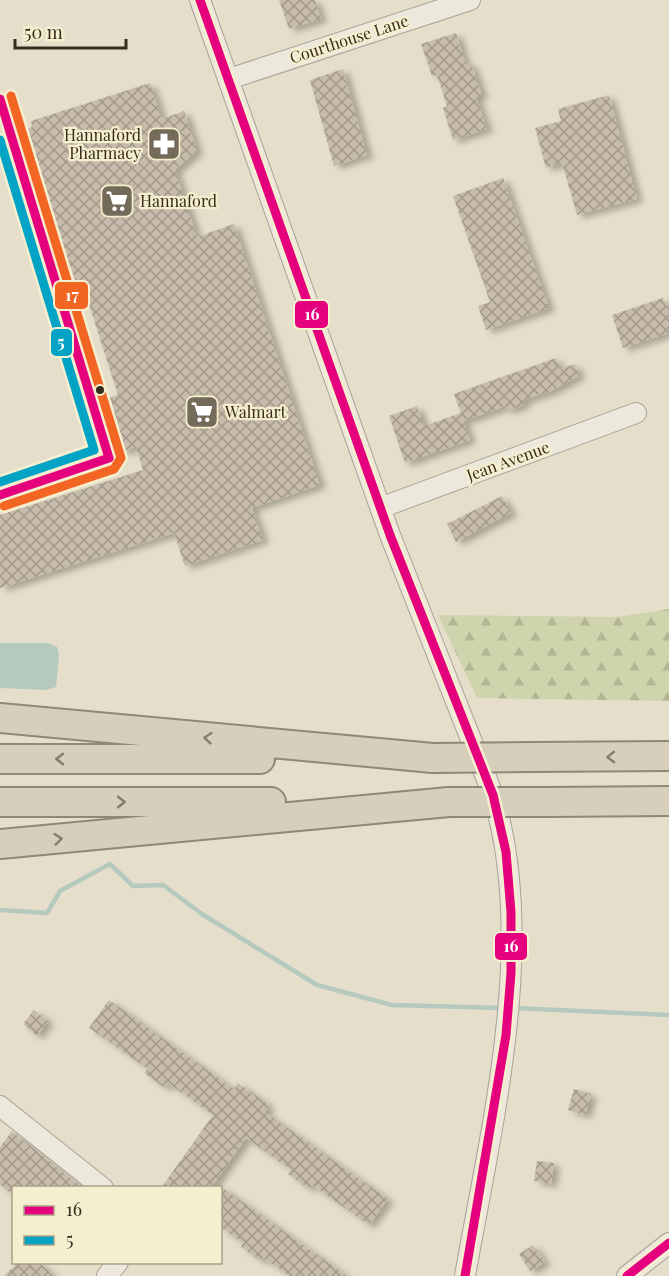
<svg xmlns="http://www.w3.org/2000/svg" width="669" height="1276" font-family="'Playfair Display',serif">
	<defs>
		<pattern id="forest-firs" width="22" height="20" patternUnits="userSpaceOnUse" patternTransform="scale(1.5)"><rect width="22" height="20" fill="#d0d4ac"/><path d="M5 1l3.5 6h-7zM16 11l3.5 6h-7z" fill="#b3b693"/></pattern>
		<pattern id="building-cross-hatch" width="8" height="8" patternUnits="userSpaceOnUse" patternTransform="scale(1.5)"><rect width="8" height="8" fill="#c7bcab"/><path d="M0 0l8 8M0 8l8-8" fill="none" stroke="#a2998a"/></pattern>
		<filter id="shadow"><feDropShadow dx="6" dy="3.5" stdDeviation="3" flood-color="#0004"/></filter>
	</defs>
	<rect width="100%" height="100%" fill="#e4deca"/>
	<path fill="url(#forest-firs)" d="M669,609V701L477,698L438,615L618,617Z"/>
	<path fill="#b6c9bf" d="M0,643H49L57,647L59,655L56,687L47,690L0,688Z"/>
	<g fill="none" stroke-linecap="round" stroke-linejoin="round">
		<path stroke="#b6c9bf" stroke-width="4.5" d="M0,910L47,913L60,891L110,864L133,886L163,885L202,914L317,985L392,1005L501,1008
			M513,1008L669,1015"/>
	</g>
	<path fill="url(#building-cross-hatch)" filter="url(#shadow)" d="M279,0H315L321,19L289,29Z
		M456,33L466,65L471,63L482,95L476,97L487,129L453,140L443,108L447,106L437,75L432,76L421,44Z
		M343,69L367,155L334,166L310,80Z
		M150,83L162,119L184,111L197,151L175,170L197,237L234,224L320,485L252,508L263,540L185,566L174,533L0,588V515L143,470L136,447L122,452L105,399L118,395L87,298L82,299L62,244L27,129L32,127L31,121Z
		M609,95L637,199L577,215L562,163L546,168L535,128L561,121L558,109Z
		M503,178L549,308L486,330L478,306L490,302L453,196Z
		M663,298L666,306L669,305V333L623,348L612,315Z
		M556,358L560,369L575,364L579,376L551,391L523,400L525,404L507,411L506,406L464,421L454,394Z
		M417,406L424,426L461,413L470,440L405,463L389,416Z
		M502,496L511,513L456,542L447,524Z
		M109,1000L234,1089L238,1083L269,1105L265,1112L388,1199L369,1225L312,1185L309,1189L288,1174L291,1170L246,1138L211,1188H161L213,1115L168,1083L165,1088L144,1073L148,1069L89,1028Z
		M34,1010L48,1021L37,1036L23,1024Z
		M574,1089L591,1094L585,1115L568,1110Z
		M12,1131L83,1188H14V1195L0,1185V1147Z
		M537,1161L554,1163L551,1184L534,1181Z
		M220,1186L347,1276H290L263,1258L261,1261L241,1247L243,1243L220,1227Z
		M533,1245L545,1262L530,1271L519,1254Z
		M17,1263H40L54,1276H4Z"/>
	<g fill="none" stroke-linecap="round" stroke-linejoin="round">
		<defs>
			<path id="minor" d="M200,0L390,535L493,795C538,943 491,1127 465,1276
				M229,79L470,0
				M380,508L636,413
				M0,1106L103,1188
				M107,1276L118,1262
				M627,1276L669,1243"/>
			<path id="highway" d="M0,718L433,758
				M531,757L669,756
				M0,759H260
				M0,802H271
				M548,802L669,801
				M0,844L449,802"/>
		</defs>
		<use href="#minor" stroke="#a9a294" stroke-width="22"/>
		<use href="#highway" stroke="#8e887a" stroke-width="32"/>
		<use href="#minor" stroke="#ece8dc" stroke-width="20"/>
		<use href="#highway" stroke="#d7cfbb" stroke-width="28"/>
		<defs>
			<path id="highway-bridge" d="M433,758L531,757
				M449,802H548"/>
		</defs>
		<use href="#highway-bridge" stroke="#8e887a" stroke-width="32" stroke-linecap="butt"/>
		<use href="#highway-bridge" stroke="#d7cfbb" stroke-width="28"/>
		<defs>
			<path id="bus-1" d="M200,0L390,535L493,795L506,852L511,912V973L506,1035L465,1276
				M0,99L109,458L0,495
				M627,1276L669,1243"/>
			<path id="bus-2" d="M0,140L94,450L0,482"/>
			<path id="bus-3" d="M4,506L114,469L121,458L11,96"/>
		</defs>
		<use href="#bus-1" stroke="#f5eecf" stroke-width="14"/>
		<use href="#bus-2" stroke="#f5eecf" stroke-width="14"/>
		<use href="#bus-3" stroke="#f5eecf" stroke-width="14"/>
		<use href="#bus-1" stroke="#e5007d" stroke-width="9"/>
		<use href="#bus-2" stroke="#03a3c5" stroke-width="9"/>
		<use href="#bus-3" stroke="#f26522" stroke-width="9"/>
	</g>
	<defs><path id="oneway-chevron" d="M-2-3.5L2.5 0L-2 3.5" fill="none" stroke-width="1.6" stroke-linecap="round" stroke-linejoin="round" transform="scale(1.5)"/></defs>
	<g stroke="#867d6c">
		<use href="#oneway-chevron" transform="translate(208 738) rotate(-175)"/>
		<use href="#oneway-chevron" transform="translate(611 757) rotate(179)"/>
		<use href="#oneway-chevron" transform="translate(60 759) rotate(180)"/>
		<use href="#oneway-chevron" transform="translate(121 802)"/>
		<use href="#oneway-chevron" transform="translate(58 839) rotate(-6)"/>
	</g>
	<defs>
		<symbol id="pharmacy-square" viewBox="-11 -11 22 22"><rect x="-9" y="-9" width="18" height="18" rx="4" fill="#736a59" stroke="#f5eecf"/><path d="M-2-6h4v4h4v4h-4v4h-4v-4h-4v-4h4Z" fill="#fff"/></symbol>
		<symbol id="supermarket-square" viewBox="-11 -11 22 22"><rect x="-9" y="-9" width="18" height="18" rx="4" fill="#736a59" stroke="#f5eecf"/><path d="M-6-5.5h2.5l.6 2H6L4.5 2H-2.5L-4.4-4H-6ZM-1.5 3.2a1.3 1.3 0 1 0 .1 0ZM3 3.2a1.3 1.3 0 1 0 .1 0Z" fill="#fff"/></symbol>
	</defs>
	<g fill-rule="evenodd">
		<use href="#pharmacy-square" x="145" y="125" width="38" height="38"/>
		<use href="#supermarket-square" x="98" y="182" width="38" height="38"/>
		<use href="#supermarket-square" x="183" y="393" width="38" height="38"/>
	</g>
	<circle fill="#362b1c" stroke="#f5eecf" stroke-width="2" cx="100" cy="390" r="5"/>
	<g text-anchor="middle" stroke-width="4.5" stroke-linejoin="round" paint-order="stroke">
		<g font-size="16" fill="#362b1c" stroke="#f5eecf">
			<text transform="translate(349 39) rotate(-18)" y="6">Courthouse Lane</text>
			<text transform="translate(508 461) rotate(-20)" y="6">Jean Avenue</text>
		</g>
		<g font-size="16" fill="#362b1c" stroke="#f5eecf" text-anchor="start">
			<text x="141" y="141" text-anchor="end">Hannaford<tspan x="141" dy="18">Pharmacy</tspan></text>
			<text x="140" y="207">Hannaford</text>
			<text x="225" y="418">Walmart</text>
		</g>
	</g>
	<g stroke="#f5eecf" stroke-width="2">
		<rect x="54" y="281" width="35" height="29" rx="6" fill="#f26522"/>
		<rect x="294" y="300" width="35" height="29" rx="6" fill="#e5007d"/>
		<rect x="50" y="328" width="23" height="29" rx="6" fill="#03a3c5"/>
		<rect x="494" y="932" width="34" height="29" rx="6" fill="#e5007d"/>
	</g>
	<g font-size="16" text-anchor="middle" font-weight="bold" fill="#fff">
		<text x="72" y="301">17</text>
		<text x="312" y="320">16</text>
		<text x="61" y="348">5</text>
		<text x="511" y="952">16</text>
	</g>
	<rect x="12" y="1186" width="210" height="78" fill="#f5eecf" stroke="#a9a087" stroke-width="1.5"/>
	<rect x="24" y="1206" width="30" height="9" fill="#e5007d" stroke="#a9a087" stroke-width="1.5"/>
	<text x="66" y="1216" font-size="18" fill="#362b1c">16</text>
	<rect x="24" y="1236" width="30" height="9" fill="#03a3c5" stroke="#a9a087" stroke-width="1.5"/>
	<text x="66" y="1246" font-size="18" fill="#362b1c">5</text>
	<path d="M15 39v9h111v-9" fill="none" stroke="#362b1c" stroke-width="3"/>
	<text x="24" y="39" font-size="18" fill="#362b1c" stroke="#f5eecf" stroke-width="4.5" paint-order="stroke">50 m</text>
</svg>
